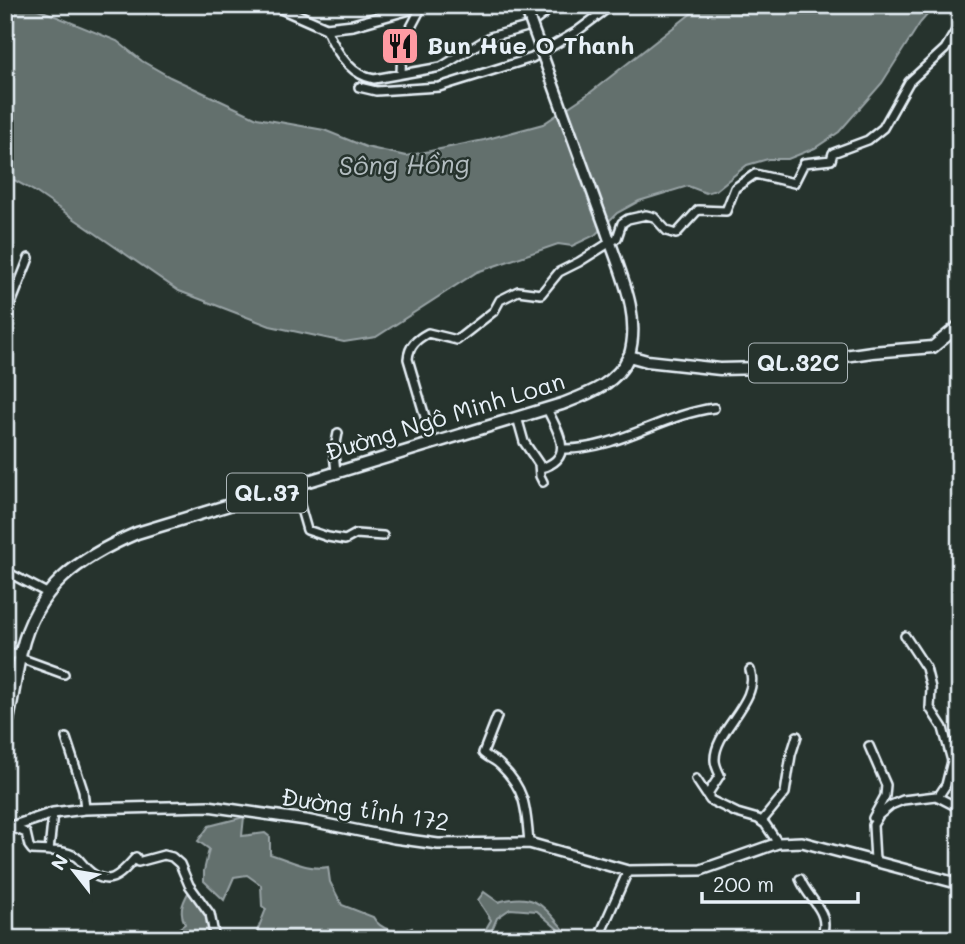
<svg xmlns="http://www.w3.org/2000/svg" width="965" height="944" font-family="Mali,sans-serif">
	<rect width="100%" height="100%" fill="#26332d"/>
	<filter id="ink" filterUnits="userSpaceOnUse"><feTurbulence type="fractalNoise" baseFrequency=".0143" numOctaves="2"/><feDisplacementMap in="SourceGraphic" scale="14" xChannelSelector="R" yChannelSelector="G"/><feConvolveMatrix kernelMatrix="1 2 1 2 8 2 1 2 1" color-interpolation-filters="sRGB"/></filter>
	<g filter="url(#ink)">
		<path fill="#636f6d" stroke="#98a3a5" stroke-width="2" d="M5,5H28L117,41L142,61L170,77L257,118L324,130L366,147L406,156L484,140L543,124L591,92L702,5H936L920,23L882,83L839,132L815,148L788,159H768L747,165L716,190L706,193L688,186L639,201L617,213L595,235L572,246L558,244L477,272L376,337L344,342L270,326L179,291L34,191L5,175Z
			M244,817L242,836L265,833L270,837V854C290,860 308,871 328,867L330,882L342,905L373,917C380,930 399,935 412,928L416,939H254L266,909L262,906L261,885L247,875L234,877L224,900L204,881V871L209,849L198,841L209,826Z
			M484,892L498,902C541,889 546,913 573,939H569L537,911L510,909L497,918L488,939H480L491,920L478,900Z
			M188,893L199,903L209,919L210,939H171L174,932L185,924C179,912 182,904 188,893Z"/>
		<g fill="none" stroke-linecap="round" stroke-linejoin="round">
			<defs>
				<path id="minor" d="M550,7L557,9L563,5
					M326,28C335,50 349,75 374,79L441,67L490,37L527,27L544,14L551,5
					M401,74L402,44L419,12L418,5
					M359,87L376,91L439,87L532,58L576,32L612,5
					M5,319L29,258
					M517,417L524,442L539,464L540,476L543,482
					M433,444L408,359C409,345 417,339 428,333L457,340L494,311L500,300L518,291L541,294L559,272L579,262L617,238L622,223L628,219L646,215L654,217L667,231L676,234L698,210L726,211L735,188L755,174L794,183L804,163L831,160L833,153L868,140L883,128L909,82L945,49L960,24
					M563,449C617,450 661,415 714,408
					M541,468C576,458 558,432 547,409
					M336,472L334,453L338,433
					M294,485L307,530L328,537L345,540L356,534L383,536
					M5,571L47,593
					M905,636L926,668L931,688L930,708L943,728L952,761L946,785L938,797
					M5,655L21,653
					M20,658L64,674
					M497,717L483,753C488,758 496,760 501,766C526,790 526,809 529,843
					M66,738L83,790L85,809
					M869,746L886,785L885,796L873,818
					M696,779L710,800L737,813L758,819L765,824L778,843
					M709,798V792L720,775C718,771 715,765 715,760C714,730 761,701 750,670
					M762,821L785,793L791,755L797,736
					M12,827L26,833L29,846L32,850C45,851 64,849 76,857C80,860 83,865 87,869C109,890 121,874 136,857
					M49,851L53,813
					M875,860L873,825L879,815L891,805L903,800L936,796L959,808
					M138,862L164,855L172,857L180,864L189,885L210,914L215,939
					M800,879C810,903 832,911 821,939
					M598,939L628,871"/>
				<path id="major" d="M274,5L326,28L353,25L424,5
					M606,230C619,270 642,314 629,356
					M5,829L53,813L85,809L208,806L306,820L394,838L438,844L529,843L628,871L701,870L778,843L802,842L960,884"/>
				<path id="highway" d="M5,733C12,706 15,679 21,652C36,587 79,558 137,533L562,404C588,394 617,384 629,356L647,361L720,369L762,368L872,352L933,347L960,325"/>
			</defs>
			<use href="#minor" stroke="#e8f1f8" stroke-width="12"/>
			<use href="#major" stroke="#e8f1f8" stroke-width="14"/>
			<use href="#highway" stroke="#e8f1f8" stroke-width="15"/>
			<use href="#minor" stroke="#26332d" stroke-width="7"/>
			<use href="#major" stroke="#26332d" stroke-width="9"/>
			<use href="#highway" stroke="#26332d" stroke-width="10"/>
			<defs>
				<path id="major-bridge" d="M527,12L606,230"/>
			</defs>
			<use href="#major-bridge" stroke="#e8f1f8" stroke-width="14" stroke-linecap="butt"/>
			<use href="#major-bridge" stroke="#26332d" stroke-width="9"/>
		</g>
	</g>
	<defs>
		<symbol id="restaurant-square" viewBox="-11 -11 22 22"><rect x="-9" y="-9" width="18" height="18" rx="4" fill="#ff9aa2" stroke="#26332d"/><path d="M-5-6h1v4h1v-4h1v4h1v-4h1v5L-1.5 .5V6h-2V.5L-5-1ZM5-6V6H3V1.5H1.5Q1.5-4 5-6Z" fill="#111"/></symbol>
	</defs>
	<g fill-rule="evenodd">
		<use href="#restaurant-square" x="378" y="24" width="44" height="44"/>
	</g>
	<g text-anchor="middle" stroke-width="5" stroke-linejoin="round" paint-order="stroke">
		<g fill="#26332d" stroke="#aeb8bb" stroke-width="2">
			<rect x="749" y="343.5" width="98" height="39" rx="5"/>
			<rect x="227" y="473.5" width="80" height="39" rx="5"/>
		</g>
		<g font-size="23" font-weight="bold" fill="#e8f1f8">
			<text x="798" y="371">QL.32C</text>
			<text x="267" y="501">QL.37</text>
		</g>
		<g font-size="24" font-weight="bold" fill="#e8f1f8" stroke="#26332d" text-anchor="start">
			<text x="427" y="54">Bun Hue O Thanh</text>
		</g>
		<g font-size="24" fill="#e8f1f8" stroke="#26332d">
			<text transform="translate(445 417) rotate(-17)" y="8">Đường Ngô Minh Loan</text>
			<text transform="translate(365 810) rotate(9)" y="8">Đường tỉnh 172</text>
		</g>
		<g font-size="26" font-style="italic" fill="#b3bdc0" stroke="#26332d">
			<text transform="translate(404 165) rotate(-1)" y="9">Sông Hồng</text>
		</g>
	</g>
	<rect width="965" height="944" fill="none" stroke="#26332d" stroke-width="28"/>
	<rect x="14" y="14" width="937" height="916" fill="none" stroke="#e8f1f8" stroke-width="2.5" filter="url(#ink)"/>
	<g transform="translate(74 871) rotate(301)" stroke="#26332d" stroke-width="5" paint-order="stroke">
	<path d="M0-5L12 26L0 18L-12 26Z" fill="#e8f1f8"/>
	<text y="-10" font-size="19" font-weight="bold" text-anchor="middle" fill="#e8f1f8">N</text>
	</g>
	<path d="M702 892v10h156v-10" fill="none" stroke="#e8f1f8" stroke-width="3.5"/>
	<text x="713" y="892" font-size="21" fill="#e8f1f8" stroke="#26332d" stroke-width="5" paint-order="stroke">200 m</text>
</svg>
